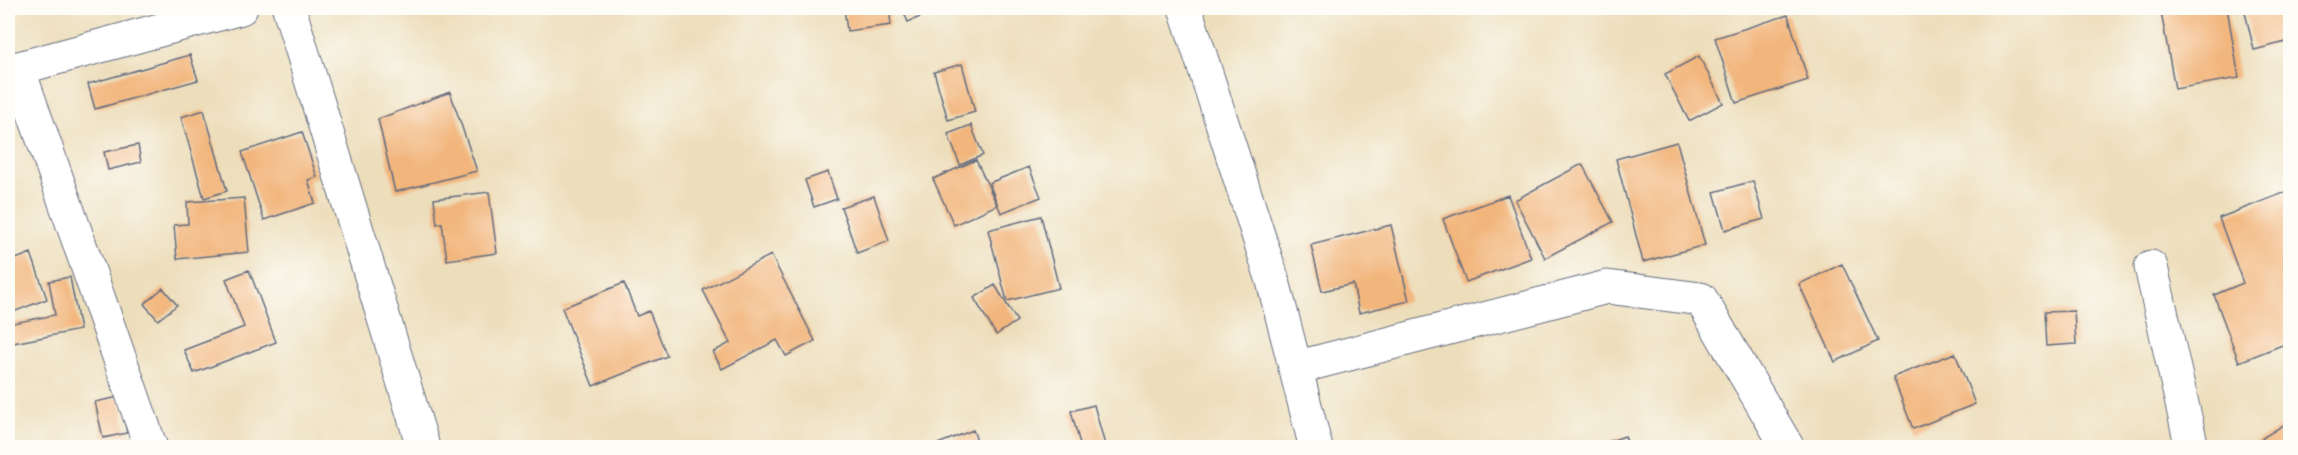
<svg xmlns="http://www.w3.org/2000/svg" width="2298" height="455" font-family="Mynerve,sans-serif">
	<rect width="100%" height="100%" fill="#fdfcf7"/>
	<filter id="ink" filterUnits="userSpaceOnUse"><feTurbulence type="fractalNoise" baseFrequency=".0167" numOctaves="2"/><feDisplacementMap in="SourceGraphic" scale="12" xChannelSelector="R" yChannelSelector="G"/><feConvolveMatrix kernelMatrix="1 2 1 2 8 2 1 2 1" color-interpolation-filters="sRGB"/></filter>
	<filter id="wash" filterUnits="userSpaceOnUse"><feTurbulence type="fractalNoise" baseFrequency=".008" numOctaves="4" result="noise"/><feDisplacementMap in="SourceGraphic" scale="24" xChannelSelector="R" yChannelSelector="G"/><feGaussianBlur stdDeviation="1.35" result="paint"/><feColorMatrix in="noise" values="0 0 0 0 0 0 0 0 0 0 0 0 0 0 0 0 0 1.4 0 .05"/><feComposite in="paint" operator="in"/></filter>
	<g filter="url(#wash)">
		<rect width="100%" height="100%" fill="#eddebb"/>
		<g id="blocks">
			<path fill="#f2b57b" d="M844,8H889L891,25L847,31Z
				M902,8H942L908,22Z
				M2187,8H2227L2239,78L2175,89L2161,12Z
				M2244,8H2290V41L2254,50Z
				M1788,15L1808,80L1736,103L1715,38Z
				M190,55L198,80L95,109L88,84Z
				M1699,56L1723,103L1689,121L1665,74Z
				M962,64L975,112L948,120L934,72Z
				M450,92L477,171L395,192L378,119Z
				M204,110L227,191L204,198L181,117Z
				M971,125L983,155L960,165L948,134Z
				M302,132L317,177L308,180L315,203L264,220L242,152Z
				M1677,142L1705,245L1643,262L1616,159Z
				M138,145L141,162L108,170L104,152Z
				M976,160L997,205L954,225L933,179Z
				M1582,164L1613,222L1545,258L1515,200Z
				M1029,167L1041,197L1001,213L989,183Z
				M828,172L837,199L814,207L805,180Z
				M1753,181L1764,219L1725,230L1714,192Z
				M489,192L497,253L447,260L442,223L437,224L434,199Z
				M2286,192L2290,203V342L2239,362L2214,295L2243,283L2219,218Z
				M1508,195L1531,258L1466,282L1443,219Z
				M874,196L889,241L857,253L841,207Z
				M244,198L249,252L177,259L174,225L188,224L187,202Z
				M1041,216L1059,288L1007,301L988,230Z
				M1391,225L1409,301L1359,313L1353,284L1322,291L1311,245Z
				M31,253L47,299L8,314V262Z
				M771,255L815,341L786,356L777,340L722,369L713,352L730,343L703,290Z
				M1842,264L1878,341L1835,362L1799,284Z
				M249,270L276,342L194,373L184,350L244,327L226,279Z
				M70,277L80,330L8,344V324L55,315L49,281Z
				M624,283L637,316L649,311L667,356L593,386L562,308Z
				M995,285L1017,321L996,335L974,298Z
				M163,288L177,305L158,320L144,304Z
				M2074,311L2076,344L2046,346L2044,312Z
				M1955,353L1975,404L1913,429L1893,377Z
				M119,397L127,433L103,438L95,402Z
				M1094,405L1105,445L1081,448L1071,411Z
				M2290,421V448H2246Z
				M973,430L980,448H930V447Z
				M1625,436L1629,448H1592V447Z"/>
		</g>
	</g>
	<g filter="url(#ink)">
		<use href="#blocks" fill-opacity="0" stroke="#646c7f" stroke-width="1.5"/>
		<g fill="none" stroke-linecap="round" stroke-linejoin="round">
			<defs>
				<path id="minor" d="M289,8L422,443
					M1185,8L1273,281L1316,448
					M18,68L151,448
					M8,71L241,8
					M2151,267L2192,448
					M1295,368L1607,287L1701,299L1788,448"/>
			</defs>
			<use href="#minor" stroke="#646c7f" stroke-width="35"/>
			<use href="#minor" stroke="#fff" stroke-width="33"/>
		</g>
	</g>
	<rect width="2298" height="455" fill="none" stroke="#fdfcf7" stroke-width="30"/>
</svg>
